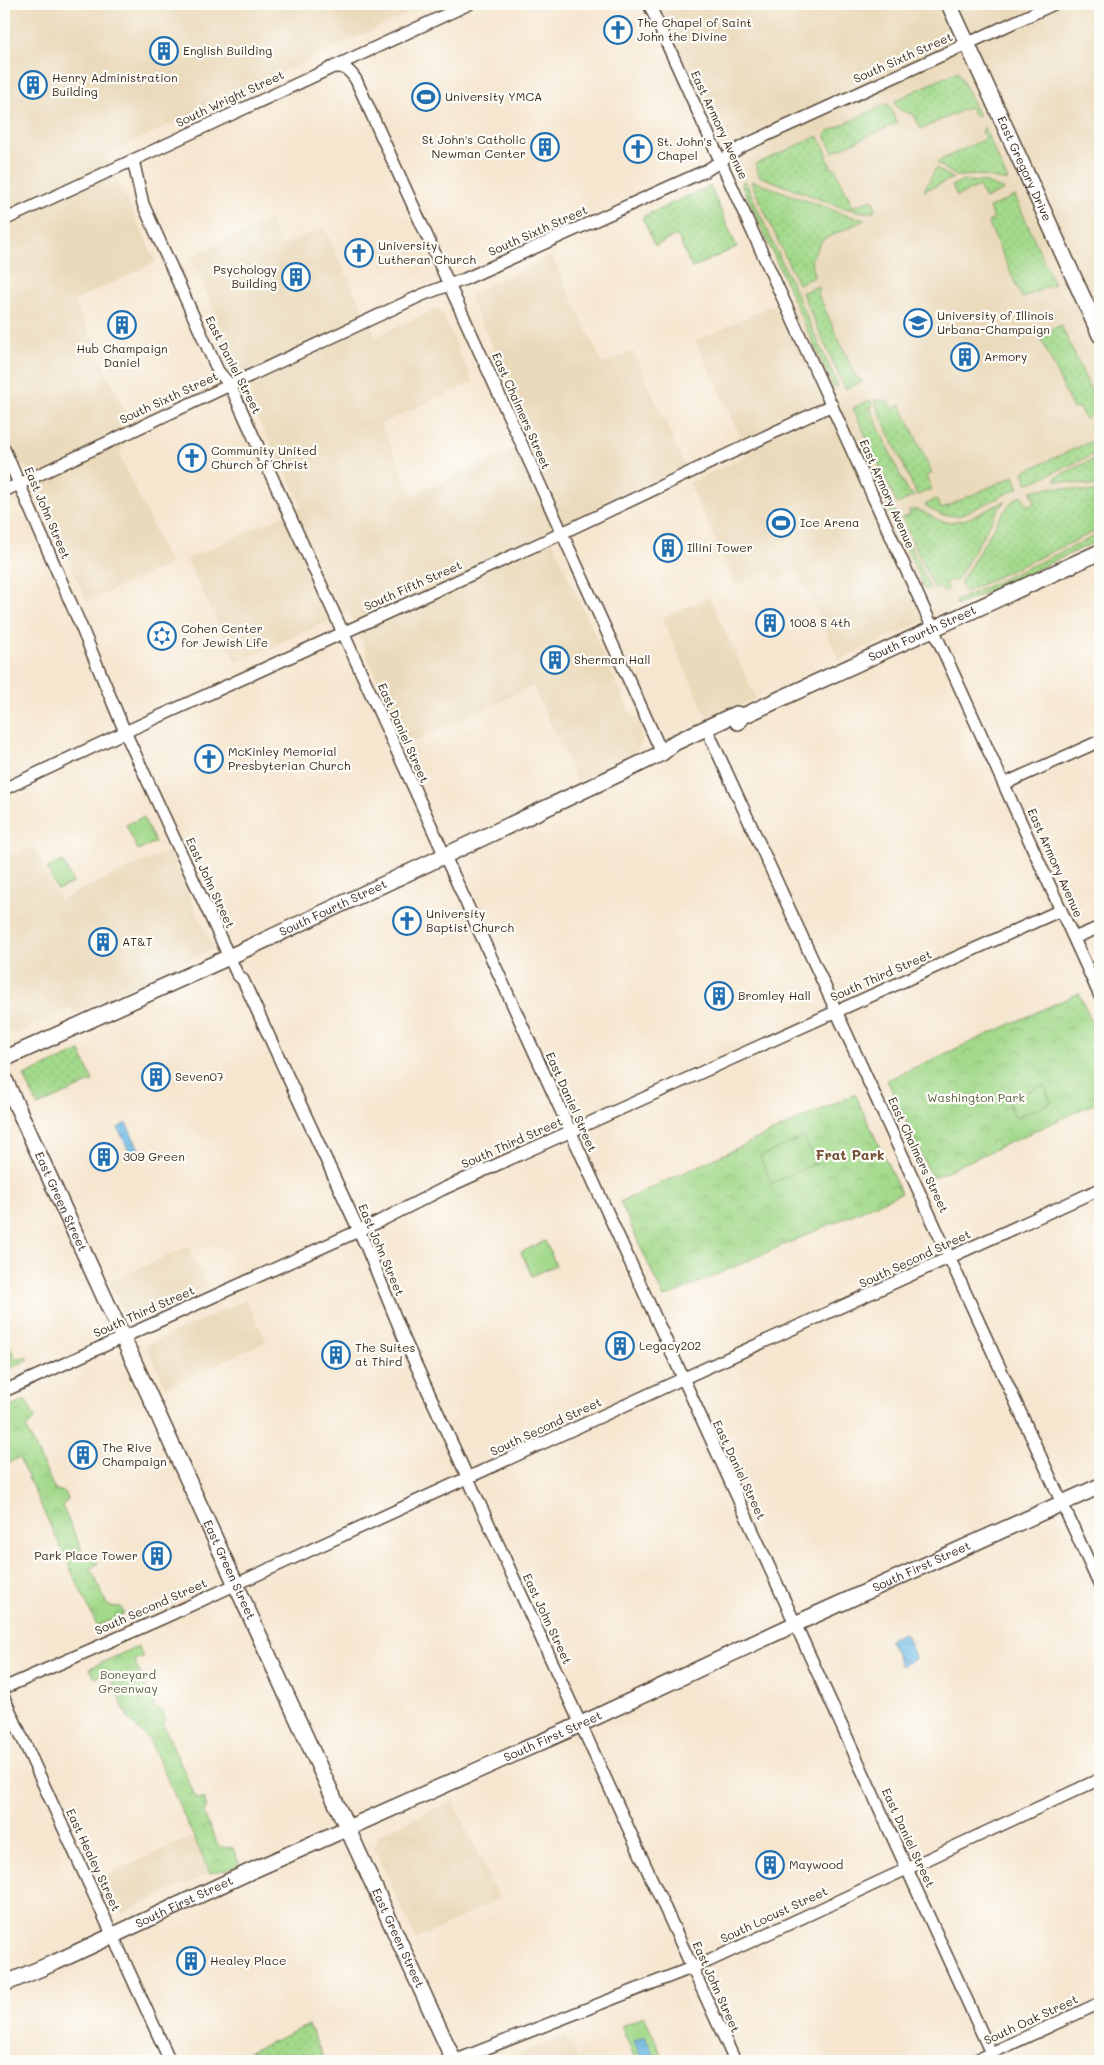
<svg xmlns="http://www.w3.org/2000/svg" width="1104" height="2065" font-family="Mali,sans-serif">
	<defs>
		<pattern id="grass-dots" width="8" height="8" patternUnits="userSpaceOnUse" patternTransform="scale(1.25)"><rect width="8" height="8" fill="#a2d98a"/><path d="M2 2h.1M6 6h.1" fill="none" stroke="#8cba77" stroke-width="1.8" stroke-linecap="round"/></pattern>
		<pattern id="park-crowns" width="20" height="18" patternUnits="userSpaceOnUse" patternTransform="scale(1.25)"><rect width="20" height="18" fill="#a2d98a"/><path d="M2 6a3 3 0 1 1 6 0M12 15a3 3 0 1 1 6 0" fill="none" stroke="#8cba77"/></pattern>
		<pattern id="water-ripples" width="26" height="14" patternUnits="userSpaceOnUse" patternTransform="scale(1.25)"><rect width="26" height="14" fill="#6ebbe8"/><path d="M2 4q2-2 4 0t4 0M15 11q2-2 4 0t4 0" fill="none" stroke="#5c98bb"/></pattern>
	</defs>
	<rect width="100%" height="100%" fill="#fdfcf7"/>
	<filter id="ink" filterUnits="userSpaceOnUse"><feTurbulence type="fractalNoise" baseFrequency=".02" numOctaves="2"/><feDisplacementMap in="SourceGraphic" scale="10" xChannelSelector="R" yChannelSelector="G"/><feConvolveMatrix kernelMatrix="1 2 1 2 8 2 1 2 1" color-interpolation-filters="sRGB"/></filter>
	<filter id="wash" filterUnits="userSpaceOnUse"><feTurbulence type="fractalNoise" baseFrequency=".0096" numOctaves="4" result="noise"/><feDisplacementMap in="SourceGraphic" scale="20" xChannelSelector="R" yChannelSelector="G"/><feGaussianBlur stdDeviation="1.12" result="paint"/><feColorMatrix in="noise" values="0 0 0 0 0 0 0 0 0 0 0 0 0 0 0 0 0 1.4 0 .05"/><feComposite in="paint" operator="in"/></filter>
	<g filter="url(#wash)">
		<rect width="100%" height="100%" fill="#f6e6d0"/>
		<path fill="#ead9ba" d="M4,4H428L105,155L156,262L74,301L127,415L120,456L170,564L87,602L39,493L24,465L4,474Z
			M657,4H1100V540L839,660L797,570L774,580L769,570L736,585L689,483L749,455L696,341L792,296Z
			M269,220L282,246L324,227L376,337L437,308L441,312L473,382L381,424L413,495L536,439L470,299L472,293L551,255L603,364L633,351L685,466L548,531L629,711L640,724L642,739L640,746L635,753L577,781L533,686L405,745L349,612L236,663L187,559L302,507L292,483L248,402L247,396L249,392L238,369L233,368L212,304L190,257Z
			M709,597L756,698L708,720L662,618Z
			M34,846L59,900L170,850L213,949L74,1014L70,1007L15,1034L4,1027V859Z
			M189,1246L207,1286L150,1312L145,1318L135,1320L126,1317L109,1282Z
			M246,1300L266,1341L166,1388L146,1345Z
			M453,1800L499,1899L416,1940L374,1847L378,1835Z
			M193,1836L210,1873L122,1913L105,1876Z
			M565,2035L578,2061H503L512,2057Z"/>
		<path fill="url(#grass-dots)" stroke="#6e8254" d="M958,71L979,116H975L970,107L921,129L914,115C906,111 896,112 895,101L898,99Z
			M886,104L889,105L897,123L833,152L825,135L827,132Z
			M984,127L1008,181L977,175L956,176L937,163L936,162L985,139L982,132Z
			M818,136L828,155L826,156L832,169L835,168L853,207L872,199L876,208L873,210L874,212H863L841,207L759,176L756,164Z
			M936,168L953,178L924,191V190Z
			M745,181L838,386L833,387L741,183Z
			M753,181L849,216L865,220L822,240L811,260L814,277L798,284L751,182Z
			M963,181L984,182L1004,190L985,199L979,186L957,196L952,185Z
			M710,186L737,247L692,268L677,235L655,246L642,217Z
			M1015,196L1054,284L1022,298L988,222L994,219L989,208Z
			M818,286L820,290L817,292L857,379L860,378L862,382L845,389L802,293Z
			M1061,325L1100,410L1085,419L1079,407L1073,409L1039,334Z
			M870,400L873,406L870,408L908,493H911L914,496L897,504L853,408Z
			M874,400L888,401L892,409L901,405L932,473L926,476L932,489L917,495Z
			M1100,423V449L1095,454L1030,483H1027L1023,472L1094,440L1089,428Z
			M1100,456V487L1055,480L1056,477Z
			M878,474L930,588L925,590L874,476Z
			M1014,476L1019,488L959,516L941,515L925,505L936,499L941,509Z
			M1054,487L1100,493V529L965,592L960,583L1002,514L1014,500L1022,495L1027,505H1032L1035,502L1031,491Z
			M1006,501L998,510L956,581L952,580L945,583L948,590L944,592L939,586L934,588L902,518L910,515L909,510C924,508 929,518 942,521C963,526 987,509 1006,501Z
			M1100,534V540L957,606L956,601Z
			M80,1051L93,1081L38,1106L24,1076Z
			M309,2025L325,2061H229Z"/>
		<path fill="url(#park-crowns)" stroke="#6e8254" d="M1079,993L1100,1041V1101L932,1178L887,1080Z
			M855,1094L901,1193L664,1298L620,1202Z
			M4,1333L16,1360L26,1356L28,1360L4,1371Z
			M26,1400L35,1419L26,1428L55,1490L65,1492L68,1499L62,1506L85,1557L95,1558L98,1563L91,1569L108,1606L121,1607L124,1614L97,1626L19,1458L4,1465V1410Z
			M138,1646L143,1657L134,1660L156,1709L163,1711L166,1720L163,1724L196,1798L204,1799L207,1807L203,1813L219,1847L233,1848L239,1863L236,1867L210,1873L150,1741L129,1720L108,1673L95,1678L90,1668Z"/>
		<path fill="#a2d98a" stroke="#6e8254" d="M143,817L155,842L138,850L126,825Z
			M63,861L73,883L57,890L47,868Z
			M1044,1085L1051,1103L1015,1117L1008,1099Z
			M804,1137L816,1163L772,1183L760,1157Z
			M545,1241L556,1265L532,1276L521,1252Z
			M644,2016L665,2061H636L621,2026Z"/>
		<path fill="url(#water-ripples)" stroke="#547283" d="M126,1123L139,1149L130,1153L118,1128Z
			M903,1633L906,1634L915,1657L914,1660L903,1665L900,1664L890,1641V1639Z
			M645,2036L656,2061H643L634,2041Z"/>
	</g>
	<g filter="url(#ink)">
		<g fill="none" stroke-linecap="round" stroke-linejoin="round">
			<defs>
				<path id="minor" d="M649,4L1100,996
					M330,68C343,65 349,69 356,80L662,753
					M133,160L143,204L218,371L230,385L991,2053
					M4,220L469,4
					M4,449L80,624L125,732L237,974L243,980L366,1246L405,1341L735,2061
					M4,491L422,295L465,279L707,170L743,146L1054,4
					M710,736L1100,1586
					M1004,784L1100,741
					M4,789L125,732L545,541L832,405
					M1074,938L1100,927
					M4,1391L376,1223L443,1189L1061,910
					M4,1688L163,1618L682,1379L1100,1189
					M4,1698L170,2061
					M454,2061L709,1961L1100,1779
					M974,2061L1100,2003"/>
				<g id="tertiary">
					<path id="s1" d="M949,4L1100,335"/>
					<path id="s2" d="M738,722L743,716L1100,552"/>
					<path id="s3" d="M4,1059L229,957L627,770L662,753L674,743L736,714L743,716"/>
					<path id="s4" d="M4,1078L454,2061"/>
					<path id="s5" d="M4,1984L56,1962L249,1872L566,1731L795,1624L1100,1486"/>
				</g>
			</defs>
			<use href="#minor" stroke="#574639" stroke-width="14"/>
			<use href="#tertiary" stroke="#574639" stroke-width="18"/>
			<use href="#minor" stroke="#fff" stroke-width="11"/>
			<use href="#tertiary" stroke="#fff" stroke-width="15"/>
		</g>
	</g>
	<defs>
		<symbol id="church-ring" viewBox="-11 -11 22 22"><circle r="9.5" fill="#fdfcf7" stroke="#1f6fb2" stroke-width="1.5"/><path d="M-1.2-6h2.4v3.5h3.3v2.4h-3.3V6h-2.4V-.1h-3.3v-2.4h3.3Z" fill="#1f6fb2"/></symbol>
		<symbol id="building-ring" viewBox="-11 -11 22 22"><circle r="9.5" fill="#fdfcf7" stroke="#1f6fb2" stroke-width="1.5"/><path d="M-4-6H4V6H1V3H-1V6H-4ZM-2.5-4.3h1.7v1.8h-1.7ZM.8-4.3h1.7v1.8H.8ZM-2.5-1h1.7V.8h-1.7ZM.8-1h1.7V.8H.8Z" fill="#1f6fb2"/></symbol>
		<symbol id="stadium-ring" viewBox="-11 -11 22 22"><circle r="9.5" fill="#fdfcf7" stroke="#1f6fb2" stroke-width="1.5"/><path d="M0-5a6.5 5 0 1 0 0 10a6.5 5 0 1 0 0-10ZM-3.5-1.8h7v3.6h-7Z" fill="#1f6fb2"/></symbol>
		<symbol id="university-ring" viewBox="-11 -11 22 22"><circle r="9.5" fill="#fdfcf7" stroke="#1f6fb2" stroke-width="1.5"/><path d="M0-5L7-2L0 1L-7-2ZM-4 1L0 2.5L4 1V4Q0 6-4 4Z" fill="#1f6fb2"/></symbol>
		<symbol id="synagogue-ring" viewBox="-11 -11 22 22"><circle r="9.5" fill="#fdfcf7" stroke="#1f6fb2" stroke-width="1.5"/><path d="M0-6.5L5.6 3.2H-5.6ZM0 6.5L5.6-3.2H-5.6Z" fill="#1f6fb2"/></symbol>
	</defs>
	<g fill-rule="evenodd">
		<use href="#church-ring" x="602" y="14" width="32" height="32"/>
		<use href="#building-ring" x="148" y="35" width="32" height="32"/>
		<use href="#building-ring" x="17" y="69" width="32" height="32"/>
		<use href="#stadium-ring" x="410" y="81" width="32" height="32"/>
		<use href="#building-ring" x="529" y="131" width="32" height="32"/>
		<use href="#church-ring" x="622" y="133" width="32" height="32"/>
		<use href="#church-ring" x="343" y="237" width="32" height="32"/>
		<use href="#building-ring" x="280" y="261" width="32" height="32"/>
		<use href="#university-ring" x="902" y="307" width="32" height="32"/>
		<use href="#building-ring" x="106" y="309" width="32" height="32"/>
		<use href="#building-ring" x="949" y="341" width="32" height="32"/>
		<use href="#church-ring" x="176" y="442" width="32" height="32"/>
		<use href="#stadium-ring" x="765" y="507" width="32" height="32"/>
		<use href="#building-ring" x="652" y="532" width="32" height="32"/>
		<use href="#building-ring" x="754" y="607" width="32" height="32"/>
		<use href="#synagogue-ring" x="146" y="620" width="32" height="32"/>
		<use href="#building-ring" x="539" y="644" width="32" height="32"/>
		<use href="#church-ring" x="193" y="743" width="32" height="32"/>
		<use href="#church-ring" x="391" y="905" width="32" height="32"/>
		<use href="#building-ring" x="87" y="926" width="32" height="32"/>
		<use href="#building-ring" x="703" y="980" width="32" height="32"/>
		<use href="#building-ring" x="140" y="1061" width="32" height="32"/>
		<use href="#building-ring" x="88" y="1141" width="32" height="32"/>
		<use href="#building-ring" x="604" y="1330" width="32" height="32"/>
		<use href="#building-ring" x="320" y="1339" width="32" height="32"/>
		<use href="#building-ring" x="67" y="1439" width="32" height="32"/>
		<use href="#building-ring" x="141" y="1540" width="32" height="32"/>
		<use href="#building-ring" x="754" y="1849" width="32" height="32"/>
		<use href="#building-ring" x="175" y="1945" width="32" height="32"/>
	</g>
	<g text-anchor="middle" stroke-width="4.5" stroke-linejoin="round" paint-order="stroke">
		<g font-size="12" fill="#3b2a1e" stroke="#fdfcf7" text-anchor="start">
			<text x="637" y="27">The Chapel of Saint<tspan x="637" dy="14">John the Divine</tspan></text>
			<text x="183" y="55">English Building</text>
			<text x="52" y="82">Henry Administration<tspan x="52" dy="14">Building</tspan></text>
			<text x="445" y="101">University YMCA</text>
			<text x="526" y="144" text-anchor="end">St John's Catholic<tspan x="526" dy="14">Newman Center</tspan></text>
			<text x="657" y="146">St. John's<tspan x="657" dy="14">Chapel</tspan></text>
			<text x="378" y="250">University<tspan x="378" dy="14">Lutheran Church</tspan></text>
			<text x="277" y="274" text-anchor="end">Psychology<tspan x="277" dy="14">Building</tspan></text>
			<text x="937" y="320">University of Illinois<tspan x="937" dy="14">Urbana-Champaign</tspan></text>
			<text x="122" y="353" text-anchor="middle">Hub Champaign<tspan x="122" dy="14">Daniel</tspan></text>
			<text x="984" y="361">Armory</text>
			<text x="211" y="455">Community United<tspan x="211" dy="14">Church of Christ</tspan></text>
			<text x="800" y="527">Ice Arena</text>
			<text x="687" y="552">Illini Tower</text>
			<text x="789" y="627">1008 S 4th</text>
			<text x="181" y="633">Cohen Center<tspan x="181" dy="14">for Jewish Life</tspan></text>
			<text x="574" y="664">Sherman Hall</text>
			<text x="228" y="756">McKinley Memorial<tspan x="228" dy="14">Presbyterian Church</tspan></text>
			<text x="426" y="918">University<tspan x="426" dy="14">Baptist Church</tspan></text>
			<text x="122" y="946">AT&amp;T</text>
			<text x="738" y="1000">Bromley Hall</text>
			<text x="175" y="1081">Seven07</text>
			<text x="123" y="1161">309 Green</text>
			<text x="639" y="1350">Legacy202</text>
			<text x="355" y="1352">The Suites<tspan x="355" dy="14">at Third</tspan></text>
			<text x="102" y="1452">The Rive<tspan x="102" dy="14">Champaign</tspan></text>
			<text x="138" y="1560" text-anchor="end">Park Place Tower</text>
			<text x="789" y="1869">Maywood</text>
			<text x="210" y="1965">Healey Place</text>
		</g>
		<g font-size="12" fill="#3b2a1e" stroke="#fdfcf7">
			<text transform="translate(903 58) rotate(-24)" y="4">South Sixth Street</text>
			<text transform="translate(230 99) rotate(-25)" y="4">South Wright Street</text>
			<text transform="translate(719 125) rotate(65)" y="4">East Armory Avenue</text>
			<text dy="4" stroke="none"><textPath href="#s1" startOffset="181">East Gregory Drive</textPath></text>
			<text transform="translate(538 231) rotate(-24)" y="4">South Sixth Street</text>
			<text transform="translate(233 365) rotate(63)" y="4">East Daniel Street</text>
			<text transform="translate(169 398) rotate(-25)" y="4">South Sixth Street</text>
			<text transform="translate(521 411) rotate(66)" y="4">East Chalmers Street</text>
			<text transform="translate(887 494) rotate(66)" y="4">East Armory Avenue</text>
			<text transform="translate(47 513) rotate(67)" y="4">East John Street</text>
			<text transform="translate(413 586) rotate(-24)" y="4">South Fifth Street</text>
			<text dy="4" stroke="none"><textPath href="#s2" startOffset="205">South Fourth Street</textPath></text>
			<text transform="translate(403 733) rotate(66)" y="4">East Daniel Street</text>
			<text transform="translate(1055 863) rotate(66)" y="4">East Armory Avenue</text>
			<text transform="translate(210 883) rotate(65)" y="4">East John Street</text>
			<text dy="4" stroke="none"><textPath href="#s3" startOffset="362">South Fourth Street</textPath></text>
			<text transform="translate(881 976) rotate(-24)" y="4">South Third Street</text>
			<text transform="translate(571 1102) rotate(66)" y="4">East Daniel Street</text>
			<text transform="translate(512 1143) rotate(-24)" y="4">South Third Street</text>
			<text transform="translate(918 1155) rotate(65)" y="4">East Chalmers Street</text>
			<text dy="4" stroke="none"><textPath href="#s4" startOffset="136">East Green Street</textPath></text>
			<text transform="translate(381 1250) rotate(67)" y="4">East John Street</text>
			<text transform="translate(915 1259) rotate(-25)" y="4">South Second Street</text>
			<text transform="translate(144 1312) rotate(-24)" y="4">South Third Street</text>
			<text transform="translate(546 1427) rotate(-25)" y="4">South Second Street</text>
			<text transform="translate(739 1470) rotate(65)" y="4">East Daniel Street</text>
			<text dy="4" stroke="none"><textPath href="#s5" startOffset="1008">South First Street</textPath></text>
			<text dy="4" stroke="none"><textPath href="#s4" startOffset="541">East Green Street</textPath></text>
			<text transform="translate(151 1607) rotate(-24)" y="4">South Second Street</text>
			<text transform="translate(547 1619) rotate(65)" y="4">East John Street</text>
			<text dy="4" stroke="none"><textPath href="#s5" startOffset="602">South First Street</textPath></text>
			<text transform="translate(908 1838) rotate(65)" y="4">East Daniel Street</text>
			<text transform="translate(93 1860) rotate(65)" y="4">East Healey Street</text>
			<text dy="4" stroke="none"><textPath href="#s5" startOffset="198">South First Street</textPath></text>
			<text transform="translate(774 1915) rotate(-25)" y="4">South Locust Street</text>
			<text dy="4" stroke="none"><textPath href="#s4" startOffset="946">East Green Street</textPath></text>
			<text transform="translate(716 1987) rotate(66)" y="4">East John Street</text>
			<text transform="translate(1031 2020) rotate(-25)" y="4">South Oak Street</text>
		</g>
		<g font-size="12" fill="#5a5f3e" stroke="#fdfcf7">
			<text x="976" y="1102">Washington Park</text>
			<text x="128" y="1679">Boneyard<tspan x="128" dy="14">Greenway</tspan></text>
		</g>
		<g font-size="14" font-weight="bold" fill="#734f36" stroke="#fdfcf7">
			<text x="850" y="1160">Frat Park</text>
		</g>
	</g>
	<rect width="1104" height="2065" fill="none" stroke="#fdfcf7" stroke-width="20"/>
</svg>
